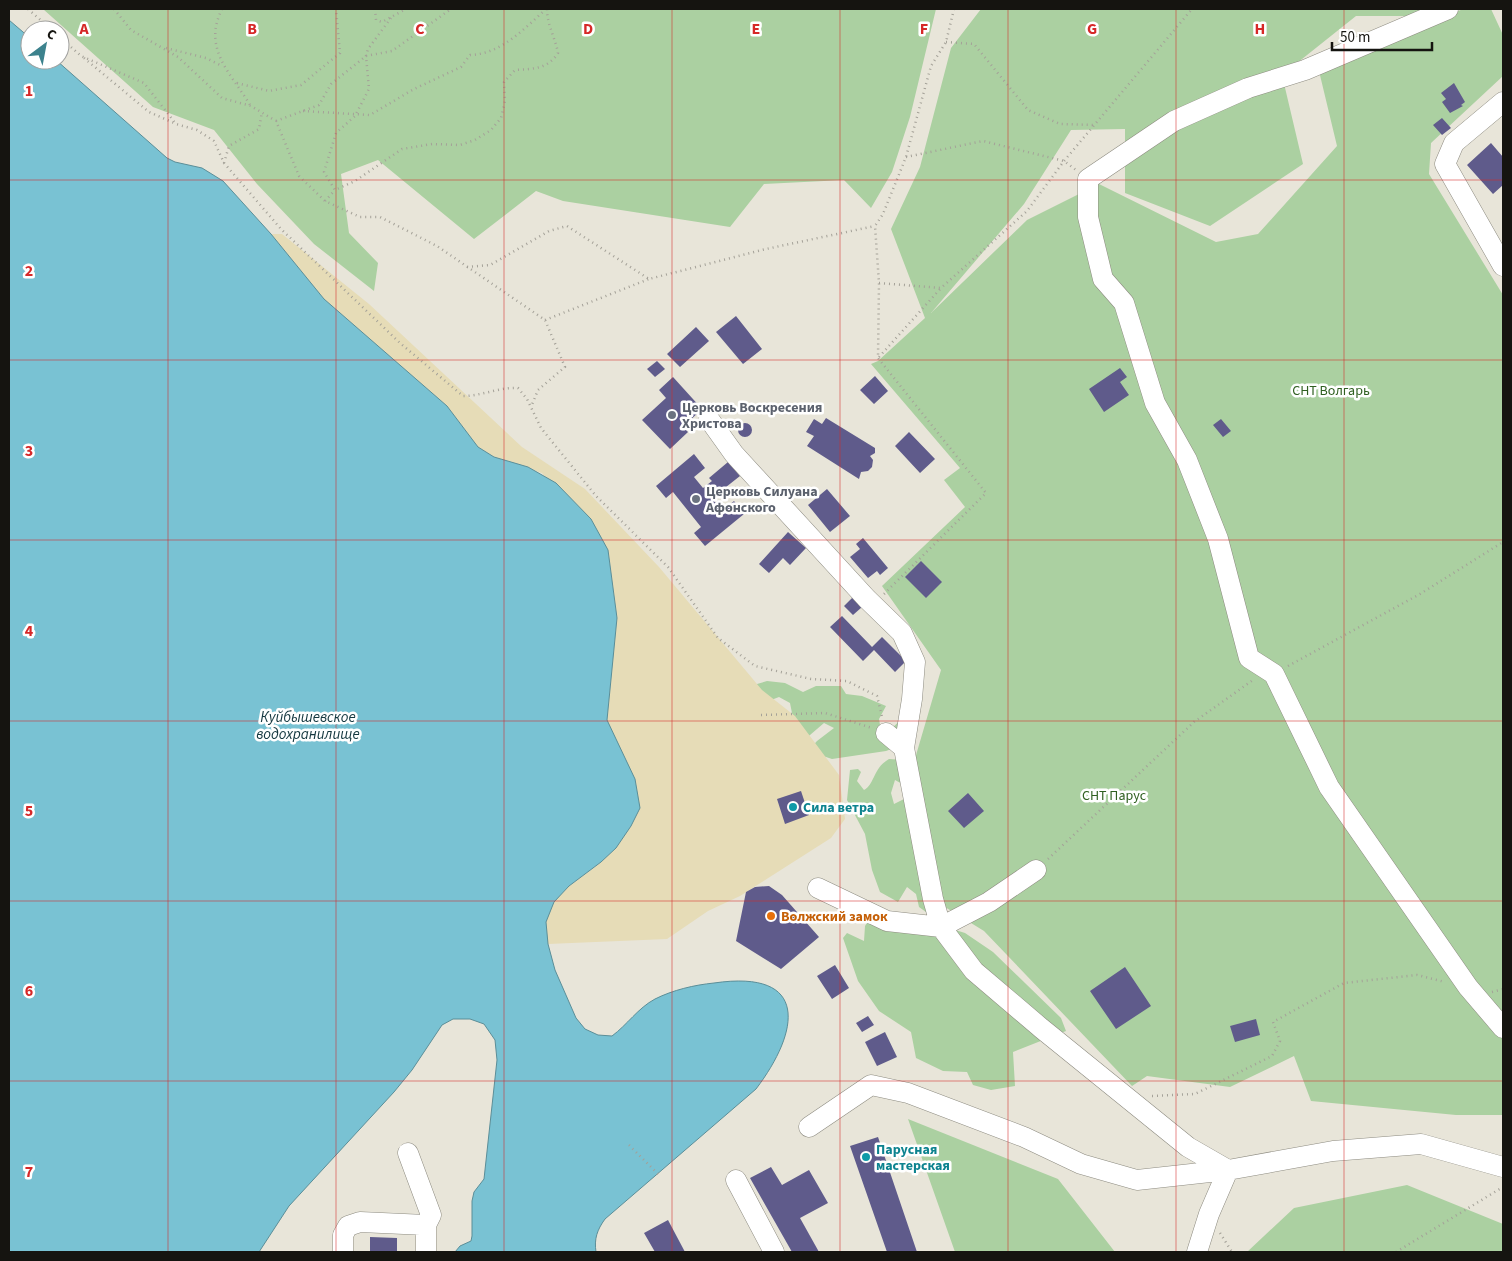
<svg xmlns="http://www.w3.org/2000/svg" width="1512" height="1261" font-family="'Source Sans 3',sans-serif">
	<rect width="100%" height="100%" fill="#e8e5d9"/>
	<path fill="#abd0a1" d="M43,9H936L910,117L892,172L871,208L844,180L764,184L730,227L563,201L536,191L474,239L378,160L341,174L349,233L378,263L374,291L314,244L257,184L214,130L153,107Z
		M981,9H1432L1419,16H1356L1282,75L1303,164L1210,226L1125,193V129L1071,130L1024,204L931,313L1027,220L1099,184L1216,242L1258,234L1337,146L1319,71L1463,9H1491L1503,35V76L1431,143L1429,174L1503,295V1115H1456L1311,1101L1294,1056L1230,1087L1147,1076L1132,1086L984,931L945,907L914,762L941,670L882,586L965,507L944,480L960,468L871,364L878,361L925,318L891,229L920,167L951,48Z
		M767,681L785,683L803,692L816,686H841L846,694L862,696L886,706L879,719L882,737L903,718L910,742L886,751L832,759L808,751L817,741L834,728L824,723L803,741L796,733L790,703L779,697L766,702L743,688Z
		M889,759L903,760L904,785L895,780L891,793L894,804L908,797L939,903L926,912L919,907L916,894L907,887L898,902L880,892L872,870L865,834L847,800L850,770L858,769L861,772L857,781L864,790C875,784 873,768 889,759Z
		M877,906L911,920L930,922L965,933L993,952L1061,1018L1066,1031L1013,1052L1015,1086L991,1090L973,1085L967,1072L943,1071L916,1058L911,1032L879,1011L858,981L843,938L847,933L864,941L865,926Z
		M908,1119L1058,1179L1115,1252H955Z
		M1407,1185L1503,1224V1252H1247L1294,1208Z"/>
	<path fill="#e6dcb7" d="M271,234H282L369,304L522,447L585,489L659,567L762,690L795,716L839,775L845,819L831,838L740,896L708,911L667,939L548,944C547,937 545,928 546,921C551,892 582,879 601,862C614,851 622,839 631,826L607,720L617,618L608,550L542,473L494,457L478,447L447,406L324,299Z"/>
	<path fill="#79c2d3" stroke="#5b8e98" d="M9,20L30,38V60H56L167,158L175,162L202,168L223,181L271,234L324,299L447,406L478,447L494,457L528,467L556,483L591,519L608,550L617,618L607,720L635,779L640,808L631,826L616,848L601,862L569,886L554,902L546,922L548,944L555,970L576,1018L585,1029L598,1035L612,1036C627,1025 638,1008 655,999C673,990 694,985 714,983C810,969 800,1031 756,1089L605,1219C597,1230 594,1239 596,1252H455L460,1246L471,1241L472,1236V1201L474,1192L484,1179L497,1060L495,1040L484,1024L470,1019H453L442,1025L412,1070L394,1092L289,1206L259,1252H9Z"/>
	<path fill="#5f5b8b" d="M1454,83L1465,102L1461,105L1463,106L1450,113L1442,102L1446,99L1441,93Z
		M1442,118L1451,128L1442,135L1433,125Z
		M1491,143L1503,157V185L1493,194L1467,165Z
		M736,316L762,349L743,364L716,332Z
		M696,327L709,341L680,367L667,354Z
		M657,361L665,369L655,377L647,369Z
		M1120,368L1127,377L1120,382L1129,395L1104,412L1089,389Z
		M875,376L888,391L874,404L860,390Z
		M673,377L702,409L683,427L688,432L670,449L642,420L666,398L659,390Z
		M826,418L875,448V453L870,456L873,460L872,467L868,471L861,472L859,479L807,446L814,436L806,432L814,419L822,424Z
		M1221,419L1231,431L1223,437L1213,425Z
		M738 430a7 7 0 1 1 14 0a7 7 0 1 1-14 0Z
		M909,432L935,459L920,473L895,446Z
		M694,454L705,468L694,477L703,488L712,481L709,478L728,462L740,476L721,491L718,489L710,496L722,511L734,501L744,514L705,546L694,533L701,527L673,492L666,498L656,486Z
		M827,489L850,516L830,532L808,505Z
		M788,532L806,548L790,565L783,558L769,573L759,564Z
		M863,538L888,568L880,575L877,571L868,578L850,557L860,549L856,544Z
		M921,561L942,582L926,598L905,577Z
		M853,597L862,607L853,615L844,606Z
		M842,616L872,647L882,637L906,661L895,672L874,650L863,661L830,627Z
		M801,791L809,815L785,824L777,799Z
		M968,793L984,811L964,828L948,811Z
		M769,886L782,895L819,937L781,969L736,941L746,892L755,887Z
		M835,965L849,988L832,999L817,976Z
		M1125,967L1151,1006L1116,1029L1090,991Z
		M868,1016L874,1025L862,1032L856,1023Z
		M1256,1019L1260,1035L1235,1042L1230,1026Z
		M885,1032L897,1057L877,1066L865,1042Z
		M878,1137L917,1252H887L850,1146Z
		M771,1167L782,1185L809,1170L828,1203L800,1218L819,1252H792L750,1178Z
		M668,1220L685,1252H655L644,1233Z
		M370,1237L397,1238V1252H370Z"/>
	<g fill="none" stroke-linecap="round" stroke-linejoin="round">
		<defs>
			<path id="minor" d="M1448,9L1305,70L1248,88L1174,121L1088,179V217L1103,279L1124,303L1155,403L1187,460L1218,539L1249,658L1274,674L1329,787L1468,987L1503,1028
				M1503,102L1454,143L1445,164L1503,266
				M709,419L734,454L867,599L902,633L915,662L912,699L904,748L933,899L941,927L974,971L1041,1028L1188,1147L1228,1170
				M886,733L904,748
				M818,888L887,921L941,927L989,902L1036,870
				M809,1127L871,1085L908,1093L1024,1137L1081,1164L1137,1180L1228,1170L1333,1151L1421,1144L1503,1167
				M408,1153L431,1215L426,1225V1252
				M736,1180L774,1252
				M343,1252V1235L348,1226L360,1222L426,1225
				M1197,1252L1209,1214L1228,1170"/>
		</defs>
		<use href="#minor" stroke="#8d8b80" stroke-width="21"/>
		<path stroke="#a4a198" stroke-width="2.5" stroke-dasharray="1 4" stroke-linecap="butt" d="M28,9L52,30
			M114,9L131,30L178,57L222,98L251,106L276,121L299,176L325,201L360,217H380L437,246L545,320L565,367L538,390L531,407
			M222,9C202,49 231,73 250,105
			M375,9L376,20L382,22L406,9
			M391,18L368,49L366,56L369,89L355,116L336,133L324,172L335,190L355,181L402,149L432,144L460,145L475,140L491,130L501,118L505,101L504,82L515,70C533,69 548,69 558,53C555,37 547,25 547,9
			M60,37L81,56L144,83L176,124L197,130L214,141L224,163L281,229L400,343L463,396C482,396 499,387 518,388L527,399L541,428L596,496L668,567L718,638L755,666L811,679L847,681L877,696L882,717
			M946,42L974,44L1028,110L1060,124L1095,125
			M166,48L206,58L222,66
			M84,58L149,112L174,123
			M237,83L269,91L301,85L340,53L336,9
			M303,111L370,115L414,89L461,67L470,55C501,54 524,29 546,9
			M276,121L319,105L331,84L366,56L392,51L451,9
			M906,157L983,141L1064,161L1076,170
			M224,163L229,146L259,129L262,112
			M325,201L335,190
			M467,267L490,265L549,231L567,226L649,279L766,249L875,226
			M879,283L941,288L1027,211L1064,161L1192,9
			M545,320L649,279
			M879,357L941,288
			M884,594L986,493L878,358L879,283L875,226L883,214L906,157L931,66L946,42L954,9
			M1288,666L1420,594L1503,542
			M761,715L825,713L872,728
			M1048,859L1194,722L1253,680
			M1492,992L1503,989
			M1152,1096L1195,1094L1272,1056L1280,1041L1273,1022L1344,983L1417,975L1445,982
			M629,1145L658,1174
			M1220,1233L1232,1252
			M1396,1252L1503,1187"/>
		<use href="#minor" stroke="#fff" stroke-width="20"/>
	</g>
	<path fill="none" stroke="#d62828" stroke-width="1" stroke-opacity="0.55" d="M168,9V1252M336,9V1252M504,9V1252M672,9V1252M840,9V1252M1008,9V1252M1176,9V1252M1344,9V1252M9,180H1503M9,360H1503M9,540H1503M9,721H1503M9,901H1503M9,1081H1503"/>
	<g fill="#6b7280" stroke="#fff" stroke-width="2">
		<circle cx="672" cy="415" r="5"/>
		<circle cx="696" cy="499" r="5"/>
	</g>
	<g fill="#0f9aa8" stroke="#fff" stroke-width="2">
		<circle cx="793" cy="807" r="5"/>
		<circle cx="866" cy="1157" r="5"/>
	</g>
	<circle fill="#e8710a" stroke="#fff" stroke-width="2" cx="771" cy="916" r="5"/>
	<g text-anchor="middle" stroke-width="5" stroke-linejoin="round" paint-order="stroke">
		<g font-size="14" fill="#306021" stroke="#fff">
			<text x="1331" y="395">СНТ Волгарь</text>
			<text x="1114" y="800">СНТ Парус</text>
		</g>
		<g font-size="14" font-weight="bold" fill="#5b616d" stroke="#fff" text-anchor="start">
			<text x="682" y="412">Церковь Воскресения<tspan x="682" dy="16">Христова</tspan></text>
			<text x="706" y="496">Церковь Силуана<tspan x="706" dy="16">Афонского</tspan></text>
		</g>
		<g font-size="14" font-weight="bold" fill="#0d838f" stroke="#fff" text-anchor="start">
			<text x="803" y="812">Сила ветра</text>
			<text x="876" y="1154">Парусная<tspan x="876" dy="16">мастерская</tspan></text>
		</g>
		<g font-size="14" font-weight="bold" fill="#c56008" stroke="#fff" text-anchor="start">
			<text x="781" y="921">Волжский замок</text>
		</g>
		<g font-size="15" font-style="italic" fill="#14373f" stroke="#fff">
			<text x="308" y="722">Куйбышевское<tspan x="308" dy="17">водохранилище</tspan></text>
		</g>
	</g>
	<g font-size="16" text-anchor="middle" font-weight="bold" fill="#d62828" stroke="#fff" stroke-width="5" stroke-linejoin="round" paint-order="stroke">
		<text x="84" y="34">A</text>
		<text x="252" y="34">B</text>
		<text x="420" y="34">C</text>
		<text x="588" y="34">D</text>
		<text x="756" y="34">E</text>
		<text x="924" y="34">F</text>
		<text x="1092" y="34">G</text>
		<text x="1260" y="34">H</text>
		<text x="29" y="96">1</text>
		<text x="29" y="276">2</text>
		<text x="29" y="456">3</text>
		<text x="29" y="636">4</text>
		<text x="29" y="816">5</text>
		<text x="29" y="996">6</text>
		<text x="29" y="1177">7</text>
	</g>
	<rect width="1512" height="1261" fill="none" stroke="#151410" stroke-width="20"/>
	<g transform="translate(45 45) rotate(32)"><circle r="24" fill="#ffffff" stroke="#a1a19f"/>
	<path d="M0-4L9 19L0 12L-9 19Z" fill="#3c828d"/>
	<text y="-8" font-size="14" font-weight="bold" text-anchor="middle" fill="#151410">С</text>
	</g>
	<path d="M1332 42v8h100v-8" fill="none" stroke="#151410" stroke-width="2.5"/>
	<text x="1340" y="42" font-size="15" fill="#151410" stroke="#ffffff" stroke-width="4" paint-order="stroke">50 m</text>
</svg>
